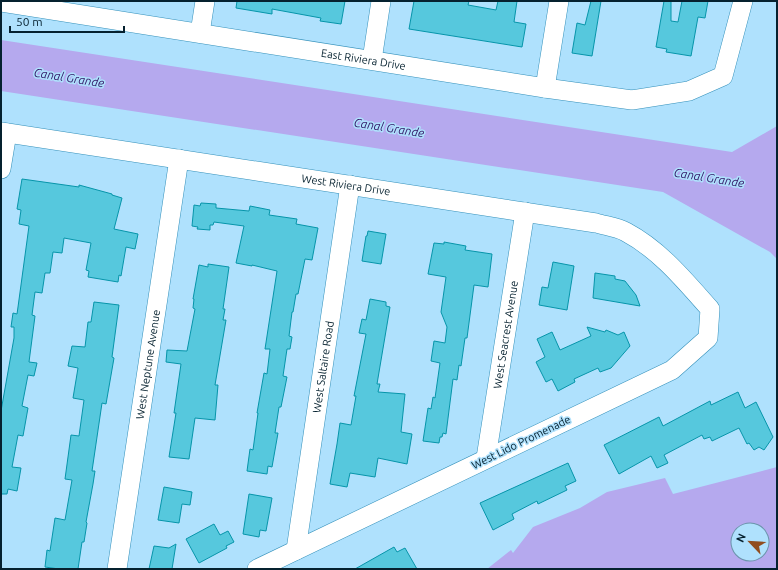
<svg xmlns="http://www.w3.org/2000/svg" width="778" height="570" font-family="Ubuntu,sans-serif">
	<rect width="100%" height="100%" fill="#afe1fd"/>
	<path fill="#b5a9ee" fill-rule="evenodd" d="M1,40L732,152L777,126V259L770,252L663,192L1,91Z
		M777,467V569H487L511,550L513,553L533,527L580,508L607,492L665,478L673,494ZM738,530H762V554H738Z"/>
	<path fill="#56c8dd" stroke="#0695aa" d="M237,1H345L341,24L320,21L321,18L272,9V14L236,8Z
		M414,1H469L468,5L496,10L498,1H517L514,22L526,24L522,47L409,29Z
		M591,1H601L592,56L572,53L577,23L585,25Z
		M664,1H671V21L678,22L682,1H708L705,18L698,17L691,56L666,52L667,49L656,47Z
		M22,179L79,187V185L112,194V195L122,198L114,229L138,234L135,249L126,247L121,276L119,275L118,282L88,277L89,271L86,270L91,243L64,238L62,253L53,252L50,273H45L42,293L35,292L32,315L35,316L29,362L37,363L34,376L28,375L22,406L28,408L23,436L18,435L12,467L21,468L17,491L8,489L7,494H1V411L14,338V327H11L13,313L17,314L18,307L29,226L19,224L21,210L17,209Z
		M201,203L216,204V208L249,211L250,206L270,210L269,215L297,219L296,224L318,228L312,260L305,259L298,294H296L293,312H292L289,336L292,337L290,349H287L283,376L287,377L281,407H279L275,433H278L272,467L268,466L267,474L247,471L250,449L253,450L258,413H257L264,373L267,374L270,349H265L277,271L252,265V266L236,263L244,226L214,222L213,225H210V230L197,229L198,227L192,226L194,205L200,206Z
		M368,231L386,234L381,264L362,261L366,236H367Z
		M444,242L466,246L465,250L492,254L488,287L474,285L467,338H465L461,366L459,365L457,380L453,379L446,434L443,433L442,437H440L439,443L423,441L428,408L431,409L433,397L435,398L440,363L431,361L434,341L445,343L447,327L441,312L446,277L428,274L434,243L444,244Z
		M553,262L574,266L567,310L539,305L542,287L548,288Z
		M208,264L229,267L223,309H225L223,320H226L215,385H218L215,420L195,418L189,459L169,457L176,413H174L181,364L166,362L167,350L187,351L195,309L193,308L194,299H193L199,265L208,267Z
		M595,273L615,276V279L625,281L636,295L640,306L593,298Z
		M370,299L386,302V306L390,307L377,384H380L378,392L405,394L401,432L412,434L407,464L378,458L375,477L350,473L347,487L330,484L337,444L340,423L351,425L356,396H354L366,334L359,333L362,319L366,320Z
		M94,302L119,305L112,357L114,358L106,404L102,403L92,471H95L93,484L86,522L87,523L84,542H82L78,569H59L45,567L47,550L50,551L55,518L65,520L72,480L65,479L71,435L79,436L84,400L73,398L78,368L68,366L72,346L85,347L88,322H91Z
		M587,327L605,332L606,330L618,335L624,332L630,346L611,368L600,372L598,368L574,379L575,382L558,391L552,379L546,382L536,362L545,357L537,339L552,332L560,350L591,336Z
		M738,392L745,408L756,402L773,437L764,450L759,447L754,450L749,443L747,444L739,428L712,441L710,437L704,439L702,435L664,455L668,463L657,468L651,456L619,474L604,445L659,417L663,426L710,401L711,405Z
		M568,463L576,481L565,486L567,490L538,504L537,501L512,514L514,519L493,530L480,503Z
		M164,487L192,492L190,505L182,504L179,523L158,520Z
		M249,494L272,498L266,531L260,530L259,537L243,534Z
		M214,524L220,535L228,531L234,542L226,546L227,548L199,563L186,539Z
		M176,544L172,569H149L154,546L169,548Z
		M394,547L397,552L405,548L417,569H355Z"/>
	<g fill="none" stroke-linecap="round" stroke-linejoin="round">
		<defs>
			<g id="minor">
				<path id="s1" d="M1,2L545,88L632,100L689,91L723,76L743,1"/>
				<path d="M200,33L205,1"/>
				<path d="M372,60L381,1"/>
				<path d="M545,88L559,1"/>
				<path id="s2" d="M1,132L596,223C606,226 617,227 626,232C660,250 685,281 710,309L708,338L672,370L257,569"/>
				<path d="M1,169L7,133"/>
				<path id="s3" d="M486,458L525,212"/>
				<path id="s4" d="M296,550L350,185"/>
				<path id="s5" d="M117,569L179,159"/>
			</g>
		</defs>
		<use href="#minor" stroke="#3390ba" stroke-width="20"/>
		<use href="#minor" stroke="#fff" stroke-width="19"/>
	</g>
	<g text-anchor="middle" stroke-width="3" stroke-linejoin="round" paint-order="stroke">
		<g font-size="11" fill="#05212f" stroke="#afe1fd">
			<text dy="4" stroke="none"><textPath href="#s1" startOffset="367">East Riviera Drive</textPath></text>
			<text dy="4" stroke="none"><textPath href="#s2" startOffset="349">West Riviera Drive</textPath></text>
			<text dy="4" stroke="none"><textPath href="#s3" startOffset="125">West Seacrest Avenue</textPath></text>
			<text dy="4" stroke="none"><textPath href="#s5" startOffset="207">West Neptune Avenue</textPath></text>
			<text dy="4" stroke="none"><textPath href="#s4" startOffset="185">West Saltaire Road</textPath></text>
			<text transform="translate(521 442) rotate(-26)" y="4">West Lido Promenade</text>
		</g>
		<g font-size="12" font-style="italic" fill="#321766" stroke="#afe1fd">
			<text transform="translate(69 78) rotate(9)" y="4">Canal Grande</text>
			<text transform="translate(389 128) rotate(9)" y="4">Canal Grande</text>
			<text transform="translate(709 178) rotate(9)" y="4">Canal Grande</text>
		</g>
	</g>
	<rect width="778" height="570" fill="none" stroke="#05212f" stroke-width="4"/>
	<g transform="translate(750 542) rotate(295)"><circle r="19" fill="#afe1fd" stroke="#6b94ab"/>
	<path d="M0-3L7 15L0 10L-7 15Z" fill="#914d1e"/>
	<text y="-6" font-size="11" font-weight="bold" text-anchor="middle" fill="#05212f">N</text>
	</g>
	<path d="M10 26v6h114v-6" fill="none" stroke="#05212f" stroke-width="2"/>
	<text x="16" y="26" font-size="12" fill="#05212f" stroke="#afe1fd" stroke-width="3" paint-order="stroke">50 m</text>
</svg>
